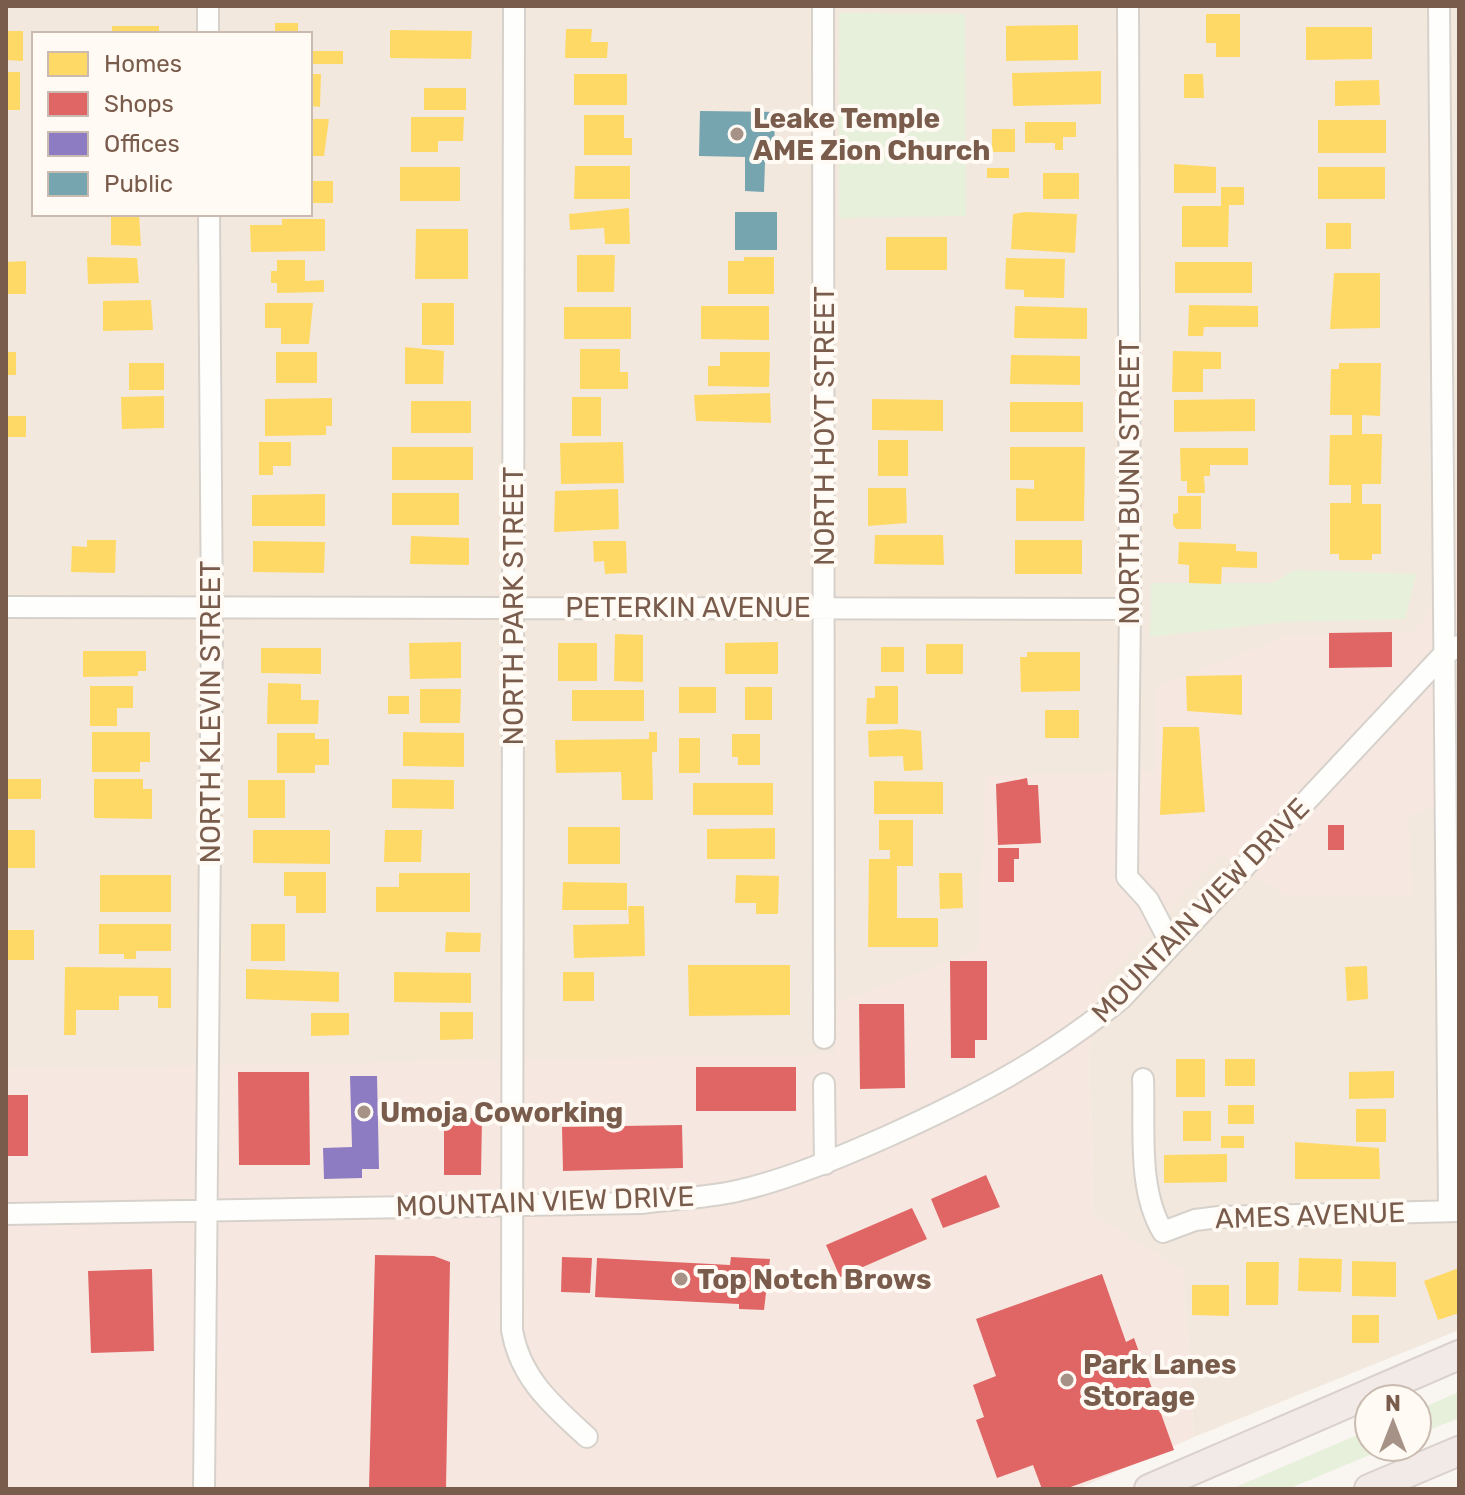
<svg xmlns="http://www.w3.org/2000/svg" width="1465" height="1495" font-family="Rubik,sans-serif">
	<rect width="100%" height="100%" fill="#f9f5f0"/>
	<path fill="#f2e8de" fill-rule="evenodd" d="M6,6H1459V1330L1194,1437L1183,1271L1093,1214L1089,1051L1098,988L1000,1054L6,1189ZM34,34H310V214H34Z"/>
	<path fill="#f6e8e1" d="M1459,438V799L1409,815L1411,896L1285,895L1221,853L1099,987L1089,1051L1093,1214L1183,1270L1194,1437L1078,1489H6V1069L835,1054L834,1004L978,951L986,775L1155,773L1156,687L1289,635L1414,632L1455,578Z"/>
	<path fill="#e7f0db" d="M839,13L965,14L966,216L839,218Z
		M1295,570L1416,574L1405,619L1282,622L1150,637L1151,583H1273Z
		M1459,1392V1418L1417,1435V1410Z
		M1369,1430V1447H1389L1288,1489H1231Z"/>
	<path fill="#ffd966" d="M1206,14H1240V57H1216V43H1206Z
		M275,23H298V34H275Z
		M1078,25V60L1006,61V26Z
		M112,26H159V34H112Z
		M1306,27H1372V59L1306,60Z
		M566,29H592L591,42H608L607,58H565Z
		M390,30L472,31L471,59L390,58Z
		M6,31H23V61L6,60Z
		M310,51H343V64H310Z
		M1101,71V104L1013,106L1012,73Z
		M6,72H20V110H6Z
		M310,74H321L320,107L310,106Z
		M574,74H627V105H574Z
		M1184,74H1203L1204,98H1184Z
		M1379,80L1380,105L1335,106V81Z
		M424,88H466V110H424Z
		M584,115H624V138H632V155H584Z
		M411,117H464L463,141H438V152H411Z
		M310,119H329L324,156H310Z
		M1318,120H1386V153H1318Z
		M1025,122H1076V137H1063V150H1055V143H1025Z
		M992,129H1015V152H992Z
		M1174,164L1216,167V193H1174Z
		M575,166H630V199H574Z
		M400,167H460V201H400Z
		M1318,167H1385V199H1318Z
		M987,168H1009V178H987Z
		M1043,173H1079V199H1043Z
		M310,181H333V203H310Z
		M1221,187H1244V205H1229L1228,247H1182V206H1221Z
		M629,208L630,244H605L604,228L570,230L569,214Z
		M1025,212L1077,214L1075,253L1011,249L1013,214Z
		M111,214H139L141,246L111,245Z
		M282,219H325V251L251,252L250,225H282Z
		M1326,223H1351V249H1326Z
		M416,229H468V279H415Z
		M886,237H947V270H886Z
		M577,255H615L614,292H577Z
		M87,257L137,258L139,283L88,284Z
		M744,257H774V294H728V261H744Z
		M1006,258L1065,259L1064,298L1024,297V290L1005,289Z
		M277,260H305V281L324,280V292L277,293V283H271V271H277Z
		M26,261V294H6V262Z
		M1175,262H1252V293H1175Z
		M1334,273H1380V328L1330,329Z
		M151,300L153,330L103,331V301Z
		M265,303H313L309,344H281V328H265Z
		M422,303H454V345H422Z
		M1189,305L1258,306V327H1204L1203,336H1188Z
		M701,306H769V340L701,339Z
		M1015,306L1087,308V339L1014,338Z
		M564,307H631V339H564Z
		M405,347L444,351L443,384H405Z
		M580,349H620V372H628V389H580Z
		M1173,351L1221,352V369H1203V392H1172Z
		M6,352H16V375H6Z
		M276,352H317V383H276Z
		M720,352H770L769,387L708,386V366H720Z
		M1011,355L1080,356V385L1010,384Z
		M129,363H164V390H129Z
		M1339,363H1381L1380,416L1362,415V434H1382L1381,484H1362V504H1381V554H1372V560H1339V554H1330V503H1351V485H1329L1330,435H1352V415H1330L1331,369H1339Z
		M770,393L771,423L696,421L694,395Z
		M164,396V428L122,429L121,397Z
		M572,397H601V436H572Z
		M332,398V426H326V435L265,436V399Z
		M872,399L943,400V431L872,430Z
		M1255,399V431L1174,432V400Z
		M411,401H471V433H411Z
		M1010,402H1083V432H1010Z
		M6,416H26V437H6Z
		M878,440H908V476H878Z
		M259,442H291V466H273V475H259Z
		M623,442L624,483L561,484L560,443Z
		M392,447H473V480H392Z
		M1010,447H1085L1084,521H1016V488L1034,489V480H1010Z
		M1180,448H1248V465H1210V476H1204L1205,493H1187V481H1181Z
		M868,488H906L907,523L868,526Z
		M618,489L619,529L554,532L555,491Z
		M392,493H459V525H392Z
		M325,494V526H252V495Z
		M1178,496H1201V529H1176L1173,525V514L1178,513Z
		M875,535H943L944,565L874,564Z
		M411,536L469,538V565L410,564Z
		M87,540H116L115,573L71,572L72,546L87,547Z
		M1015,540H1082V574H1015Z
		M253,541L325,542L324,573L253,572Z
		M593,541H626L627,573L605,574L604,561L594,562Z
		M1179,542L1236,544V551L1257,552V568L1222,567L1221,584L1189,583V565L1178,564Z
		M615,634L643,635V682L614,681Z
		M461,642V678L410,679L409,643Z
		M778,642V674H725V643Z
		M558,643H597V681H558Z
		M926,644H963V674H926Z
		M881,647H904V672H881Z
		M261,648H321V674L261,673Z
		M83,651H146V671H138V676L83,677Z
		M1027,652H1080V691L1021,692L1020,657H1027Z
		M1242,675V715L1187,711L1186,676Z
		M268,683L301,684V700H319L318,724H267Z
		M90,686H133V708H117V726H90Z
		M875,686H898V724H866L867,698H875Z
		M679,687H716V713H679Z
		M745,687H772V720H745Z
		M420,689H461L460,723H420Z
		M572,690H644V721H572Z
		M388,696H409V714H388Z
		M1045,710H1079V738H1045Z
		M1163,727H1199L1205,812L1160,815Z
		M902,729L921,731L923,770L904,771L903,756L869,757L868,731Z
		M92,732H150V762H140V772H92Z
		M403,732L464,733V767L403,766Z
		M649,732H657V752H652L653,800H622L621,772L556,773L555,740L649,739Z
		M277,733H315V739H329V765H315V773H277Z
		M732,734H760V765H738V757H732Z
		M679,738H700V773H679Z
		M6,779H41V799H6Z
		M94,779H143V789H152V819L94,818Z
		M392,779L454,780V809L392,808Z
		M248,780H285V818H248Z
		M874,781L943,782V814H874Z
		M693,783H773V815H693Z
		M879,820H913V866H897V918H938V947H868L869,859H890V850H879Z
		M568,827H620V864H568Z
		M775,828V859H707V829Z
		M6,830H35V868H6Z
		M253,830H330V864L253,863Z
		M385,830H422L421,862H384Z
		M284,872H326V913H296V896H284Z
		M399,873H470V912H376V887H399Z
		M939,873H962L963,908L940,909Z
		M100,875H171V912H100Z
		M736,875L779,876L778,914H756V903H735Z
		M563,882L627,883V910H562Z
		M628,906H644L645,956L574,958L573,925L629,924Z
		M99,924H171V951H136V959H124V954H99Z
		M251,924H285V961H251Z
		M6,930H34V960H6Z
		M446,932L481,933L480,952H445Z
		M688,965H790V1015L689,1016Z
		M1367,966L1368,999L1347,1001L1345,967Z
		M65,967L171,968V1008H158V996H119V1010H76V1035H64Z
		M246,969L339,972V1002L246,999Z
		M394,972L471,973V1003L394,1002Z
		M563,972H594V1001H563Z
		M440,1012H473V1039L440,1040Z
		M311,1013H349V1035L311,1036Z
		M1176,1059H1205V1097H1176Z
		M1225,1059H1255V1086H1225Z
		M1394,1071V1098L1349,1099V1072Z
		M1228,1105H1254V1124H1228Z
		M1356,1109H1386V1142H1356Z
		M1183,1111H1211V1141H1183Z
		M1221,1136H1244V1148H1221Z
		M1295,1142L1379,1148L1380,1179H1295Z
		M1227,1154V1182L1164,1183V1155Z
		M1299,1258L1342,1259L1341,1292L1298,1291Z
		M1352,1261L1396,1262V1297L1352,1296Z
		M1246,1262H1279L1278,1305H1246Z
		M1459,1268V1313L1438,1320L1424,1281Z
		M1192,1285H1229V1316L1192,1315Z
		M1352,1315H1379V1343H1352Z"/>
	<path fill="#e06666" d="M1392,632V667L1329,668V633Z
		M1027,778L1028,785H1038L1041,843L998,845L996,784Z
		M1328,825H1344V850H1328Z
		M998,848H1019V859H1014V882H998Z
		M950,961H987V1040H975V1058H951Z
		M859,1004H904L905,1088L860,1089Z
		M696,1067H796V1111H696Z
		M238,1072H309L310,1165H239Z
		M6,1095H28V1156H6Z
		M444,1118H482L481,1175H444Z
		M682,1125L683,1168L563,1171L562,1127Z
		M986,1175L1000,1207L943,1228L931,1199Z
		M912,1208L927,1239L840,1277L826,1245Z
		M375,1255L434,1256L450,1262L446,1489H369Z
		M562,1257L592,1258L590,1293L561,1292Z
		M731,1257L770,1259L764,1310L739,1309V1304L595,1297L597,1258L730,1265Z
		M152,1269L154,1351L91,1353L88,1271Z
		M1102,1274L1126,1342L1134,1338L1174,1450L1065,1489H1042L1033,1465L997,1478L976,1420L984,1417L973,1385L996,1376L976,1319Z"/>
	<path fill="#8e7cc3" d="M350,1076H377L379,1169H362V1178L324,1179L323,1148L352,1147Z"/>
	<path fill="#76a5af" d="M700,111L775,112L774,162H765L764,192L745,191V157L699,156Z
		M735,212H777V250H735Z"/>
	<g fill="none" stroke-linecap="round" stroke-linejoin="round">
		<defs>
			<path id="minor" d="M208,6V34
				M514,6L512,1330C520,1378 552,1405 587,1437
				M823,6L824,1038
				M1128,6L1130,609L1127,877L1148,900L1171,944
				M1439,6L1449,1211
				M6,607L1130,609
				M1143,1079C1145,1128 1137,1189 1163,1232L1195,1220L1219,1217L1459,1211
				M824,1084L825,1164
				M6,1214L641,1203C672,1199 706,1198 737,1191C789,1179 838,1158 886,1137C975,1097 1044,1061 1121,999L1443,655L1459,646
				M204,1489L212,626L209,214"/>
			<path id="highway" d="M1149,1489L1459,1355
				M1369,1489L1459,1451"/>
		</defs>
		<use href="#minor" stroke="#d7d1cb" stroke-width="24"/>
		<use href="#highway" stroke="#dad1cc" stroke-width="32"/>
		<use href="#minor" stroke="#fefefd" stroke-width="20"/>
		<use href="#highway" stroke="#f2eae7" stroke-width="28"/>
	</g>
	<g fill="#a69286" stroke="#fffaf3" stroke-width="3">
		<circle cx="737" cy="134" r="8"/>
		<circle cx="364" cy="1112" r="8"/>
		<circle cx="681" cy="1279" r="8"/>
		<circle cx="1067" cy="1380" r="8"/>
	</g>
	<g text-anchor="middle" stroke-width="8" stroke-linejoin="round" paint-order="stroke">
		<g font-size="28" font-weight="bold" fill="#7a5c4d" stroke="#fffaf3" text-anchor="start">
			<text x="753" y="128">Leake Temple<tspan x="753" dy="32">AME Zion Church</tspan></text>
			<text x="380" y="1122">Umoja Coworking</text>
			<text x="697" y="1289">Top Notch Brows</text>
			<text x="1083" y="1374">Park Lanes<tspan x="1083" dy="32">Storage</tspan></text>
		</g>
		<g font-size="28" fill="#7a5c4d" stroke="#fffaf3">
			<text transform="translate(824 426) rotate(-90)" y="10">NORTH HOYT STREET</text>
			<text transform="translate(1129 482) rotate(-90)" y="10">NORTH BUNN STREET</text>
			<text transform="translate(513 606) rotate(-90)" y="10">NORTH PARK STREET</text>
			<text x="688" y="617">PETERKIN AVENUE</text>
			<text transform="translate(210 712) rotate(-90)" y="10">NORTH KLEVIN STREET</text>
			<text transform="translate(1200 910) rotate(-46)" y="10">MOUNTAIN VIEW DRIVE</text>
			<text transform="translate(545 1201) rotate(-2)" y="10">MOUNTAIN VIEW DRIVE</text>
			<text transform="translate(1310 1215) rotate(-2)" y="10">AMES AVENUE</text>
		</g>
	</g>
	<rect width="1465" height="1495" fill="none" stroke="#7a5c4d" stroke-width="16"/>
	<rect x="32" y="32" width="280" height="184" fill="#fffaf3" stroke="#cabbb1" stroke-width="2"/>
	<rect x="48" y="52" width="40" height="24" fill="#ffd966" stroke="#cabbb1" stroke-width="2"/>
	<text x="104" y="72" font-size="24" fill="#7a5c4d">Homes</text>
	<rect x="48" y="92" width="40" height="24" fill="#e06666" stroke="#cabbb1" stroke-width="2"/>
	<text x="104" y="112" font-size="24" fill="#7a5c4d">Shops</text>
	<rect x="48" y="132" width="40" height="24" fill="#8e7cc3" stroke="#cabbb1" stroke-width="2"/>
	<text x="104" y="152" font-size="24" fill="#7a5c4d">Offices</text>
	<rect x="48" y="172" width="40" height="24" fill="#76a5af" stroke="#cabbb1" stroke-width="2"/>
	<text x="104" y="192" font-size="24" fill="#7a5c4d">Public</text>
	<g transform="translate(1393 1423)"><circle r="38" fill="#fffaf3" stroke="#cabbb1" stroke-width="2"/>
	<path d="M0-6L14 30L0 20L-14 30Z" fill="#a69286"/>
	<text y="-12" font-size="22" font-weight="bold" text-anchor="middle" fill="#7a5c4d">N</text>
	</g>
</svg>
